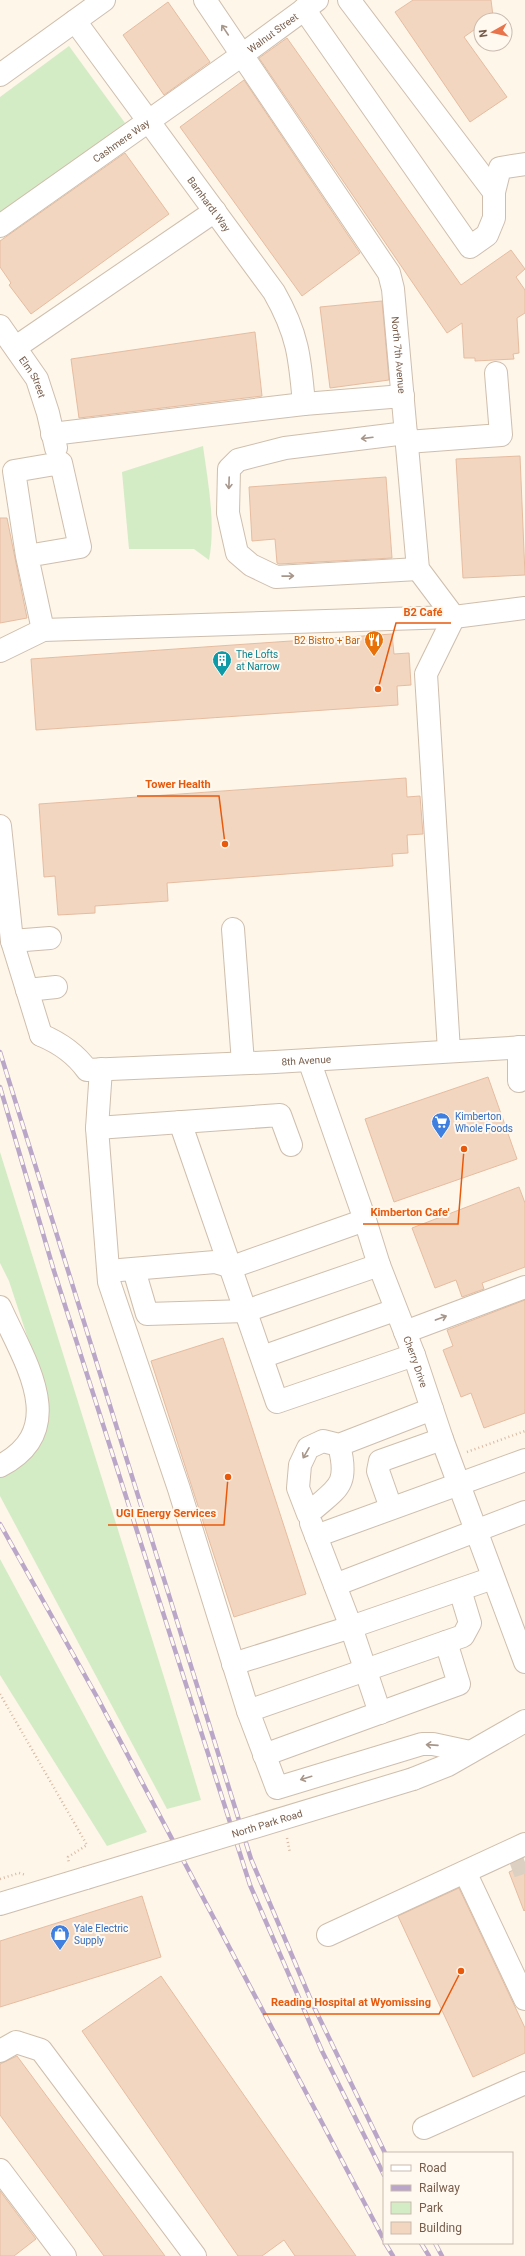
<svg xmlns="http://www.w3.org/2000/svg" width="525" height="2256" font-family="Roboto,sans-serif">
	<rect width="100%" height="100%" fill="#fdf6e9"/>
	<path fill="#d4ecc6" d="M69,46L125,123L0,215V97Z
		M203,446C208,483 216,523 209,560L194,549H129L122,472Z
		M0,1152L168,1690L201,1800L167,1809L0,1496V1470L47,1397L9,1281L0,1263Z
		M0,1559L147,1832L107,1846L0,1675Z"/>
	<path fill="#f3d6c0" stroke="#e6bca0" d="M413,0H491L493,16L488,20H481V25L464,37L507,97L470,122L395,12Z
		M168,2L210,62L164,95L123,35Z
		M287,38L461,285L511,250L525,269L516,277L525,290V313L517,318L519,353L513,354L514,359L475,361V358H464L462,323L447,333L259,58Z
		M244,80L360,253L302,296L180,127Z
		M125,153L169,214L31,314L9,285L11,283L0,267V241Z
		M382,301L389,380L330,388L320,307Z
		M255,332L262,396L79,418L71,359Z
		M520,456L525,575L463,578L456,459Z
		M386,477L392,558L279,564L277,563L275,539L252,541L249,487Z
		M0,518H7L27,618L0,623Z
		M392,634L394,654L409,653L411,685L397,686L398,705L36,730L31,659Z
		M406,778L407,797L420,796L423,834L407,835L408,853L392,854L393,866L167,883L168,901L95,906V913L58,915L55,876L44,877L39,804Z
		M488,1077L517,1159L394,1202L365,1119Z
		M519,1187L525,1203V1267L482,1283L484,1289L462,1297L456,1280L435,1288L412,1228Z
		M525,1300V1413L484,1428L471,1393L461,1397L443,1350L453,1346L447,1330Z
		M223,1338L306,1594L234,1617L151,1361Z
		M525,1865V1910L524,1911L509,1872Z
		M459,1888L525,2028V2053L473,2077L398,1916Z
		M142,1896L161,1957L0,2007V1941Z
		M161,1976L356,2256H295L284,2240L262,2256H238L82,2031Z
		M17,2056L165,2256H104L0,2115V2064Z
		M0,2191L36,2239L14,2256H0Z"/>
	<g fill="none" stroke-linecap="round" stroke-linejoin="round">
		<path stroke="#dcd0c2" stroke-width="22" stroke-dasharray="22 11" stroke-linecap="butt" d="M511,1867L525,1862"/>
		<defs>
			<g id="minor">
				<path id="s1" d="M205,0L242,55L317,0"/>
				<path d="M349,0L494,192"/>
				<path d="M304,9L470,247L487,235L494,218V192L500,168L525,164"/>
				<path id="s2" d="M75,21L274,292C298,334 300,358 304,404"/>
				<path d="M0,75L104,0"/>
				<path id="s3" d="M0,226L242,55L389,273L393,289L418,569L454,617"/>
				<path id="s4" d="M0,326L37,379L48,413L56,448"/>
				<path d="M16,347L215,211"/>
				<path d="M406,433L285,448L238,460L229,469L228,513L237,553L251,565L276,577L418,569"/>
				<path d="M52,434L304,404L403,396"/>
				<path d="M407,442L501,435L496,373"/>
				<path d="M27,556L80,547L61,463L14,471L27,556L43,630"/>
				<path d="M0,651L43,630L454,617L525,608"/>
				<path d="M0,826L12,941L41,1035"/>
				<path d="M233,929L243,1063"/>
				<path d="M12,941L50,938"/>
				<path d="M27,990L56,987"/>
				<path id="s5" d="M41,1035C60,1043 75,1053 87,1070L275,1062L525,1047"/>
				<path d="M449,1051L426,674L454,617"/>
				<path id="s6" d="M309,1060L365,1220L379,1265L414,1355L442,1439L525,1662"/>
				<path d="M101,1069L97,1128L109,1282L179,1489L248,1711L277,1788L422,1744H433L470,1752"/>
				<path d="M519,1081V1047"/>
				<path d="M180,1122L277,1402L414,1355"/>
				<path d="M97,1128L280,1115L291,1145"/>
				<path d="M120,1270L215,1262L232,1267L365,1220"/>
				<path d="M134,1270L147,1314L246,1311L379,1265"/>
				<path d="M0,1307C23,1359 72,1429 0,1466"/>
				<path d="M405,1332L525,1287"/>
				<path d="M262,1357L395,1310"/>
				<path d="M339,1445C350,1488 336,1488 308,1514L298,1488L300,1465L308,1448L323,1441L339,1445L432,1409"/>
				<path d="M391,1508L378,1471L380,1461L442,1439"/>
				<path d="M311,1523L351,1627L380,1713"/>
				<path d="M316,1536L525,1460"/>
				<path d="M335,1585L525,1512"/>
				<path d="M233,1664L351,1627L493,1578"/>
				<path d="M248,1711L463,1636L470,1623L460,1590"/>
				<path d="M264,1755L459,1684L446,1642"/>
				<path d="M413,1779L448,1765L525,1721"/>
				<path d="M465,1872L525,1999"/>
				<path d="M0,1904L86,1878"/>
				<path d="M328,1935L525,1844"/>
				<path d="M0,2051L16,2042L41,2050L195,2256"/>
				<path d="M424,2128L525,2083"/>
				<path d="M0,2170L65,2256"/>
			</g>
		</defs>
		<use href="#minor" stroke="#cfbead" stroke-width="24"/>
		<path stroke="#d9b9a2" stroke-width="2.5" stroke-dasharray="1 3" stroke-linecap="butt" d="M467,1452L525,1431
			M0,1694L87,1845L68,1857L69,1864
			M287,1838L290,1853
			M0,1879L19,1873L26,1875"/>
		<use href="#minor" stroke="#fff" stroke-width="22"/>
		<defs>
			<path id="rail" d="M0,1052L251,1859L313,2005L385,2153
				M0,1087L54,1271L250,1885L322,2051L384,2175
				M0,1524L97,1697L384,2240
				M385,2243L393,2256
				M421,2243L429,2256
				M435,2243L442,2256"/>
		</defs>
		<use href="#rail" stroke="#b9a6c8" stroke-width="4.5"/>
		<use href="#rail" stroke="#fff9f0" stroke-width="3" stroke-dasharray="9" stroke-linecap="butt"/>
		<defs>
			<g id="minor-bridge">
				<path id="s7" d="M86,1878L413,1779"/>
			</g>
		</defs>
		<use href="#minor-bridge" stroke="#cfbead" stroke-width="24" stroke-linecap="butt"/>
		<use href="#minor-bridge" stroke="#fff" stroke-width="22"/>
	</g>
	<defs><path id="oneway-shaft" d="M-6 0H5M1.5-3L5.5 0L1.5 3" fill="none" stroke-width="1.6" stroke-linecap="round" stroke-linejoin="round"/></defs>
	<g stroke="#a7968a">
		<use href="#oneway-shaft" transform="translate(225 30) rotate(-124)"/>
		<use href="#oneway-shaft" transform="translate(367 438) rotate(173)"/>
		<use href="#oneway-shaft" transform="translate(229 483) rotate(92)"/>
		<use href="#oneway-shaft" transform="translate(288 576) rotate(-1)"/>
		<use href="#oneway-shaft" transform="translate(441 1318) rotate(-20)"/>
		<use href="#oneway-shaft" transform="translate(306 1453) rotate(120)"/>
		<use href="#oneway-shaft" transform="translate(432 1745) rotate(-176)"/>
		<use href="#oneway-shaft" transform="translate(306 1778) rotate(163)"/>
	</g>
	<defs>
		<symbol id="restaurant-pin" viewBox="-11 -11 22 30"><path d="M0 17L-7.5 6A9.5 9.5 0 1 1 7.5 6Z" fill="#e8710a" stroke="#fff9f0"/><path d="M-5-6h1v4h1v-4h1v4h1v-4h1v5L-1.5 .5V6h-2V.5L-5-1ZM5-6V6H3V1.5H1.5Q1.5-4 5-6Z" fill="#fff"/></symbol>
		<symbol id="building-pin" viewBox="-11 -11 22 30"><path d="M0 17L-7.5 6A9.5 9.5 0 1 1 7.5 6Z" fill="#0f9aa8" stroke="#fff9f0"/><path d="M-4-6H4V6H1V3H-1V6H-4ZM-2.5-4.3h1.7v1.8h-1.7ZM.8-4.3h1.7v1.8H.8ZM-2.5-1h1.7V.8h-1.7ZM.8-1h1.7V.8H.8Z" fill="#fff"/></symbol>
		<symbol id="supermarket-pin" viewBox="-11 -11 22 30"><path d="M0 17L-7.5 6A9.5 9.5 0 1 1 7.5 6Z" fill="#3f7fe0" stroke="#fff9f0"/><path d="M-6-5.5h2.5l.6 2H6L4.5 2H-2.5L-4.4-4H-6ZM-1.5 3.2a1.3 1.3 0 1 0 .1 0ZM3 3.2a1.3 1.3 0 1 0 .1 0Z" fill="#fff"/></symbol>
		<symbol id="shop-pin" viewBox="-11 -11 22 30"><path d="M0 17L-7.5 6A9.5 9.5 0 1 1 7.5 6Z" fill="#3f7fe0" stroke="#fff9f0"/><path d="M-5-2.5h2.3a2.7 3.5 0 0 1 5.4 0H5L5.5 6h-11ZM-1.5-2.5h3a1.5 2.3 0 0 0-3 0Z" fill="#fff"/></symbol>
	</defs>
	<g fill-rule="evenodd">
		<use href="#restaurant-pin" x="363" y="629" width="22" height="30"/>
		<use href="#building-pin" x="211" y="649" width="22" height="30"/>
		<use href="#supermarket-pin" x="430" y="1111" width="22" height="30"/>
		<use href="#shop-pin" x="49" y="1923" width="22" height="30"/>
	</g>
	<g text-anchor="middle" stroke-width="4" stroke-linejoin="round" paint-order="stroke">
		<g font-size="10" fill="#785d4b" stroke="#fff9f0">
			<text dy="4" stroke="none"><textPath href="#s1" startOffset="104">Walnut Street</textPath></text>
			<text dy="4" stroke="none"><textPath href="#s3" startOffset="148">Cashmere Way</textPath></text>
			<text dy="4" stroke="none"><textPath href="#s2" startOffset="227">Barnhardt Way</textPath></text>
			<text dy="4" stroke="none"><textPath href="#s3" startOffset="642">North 7th Avenue</textPath></text>
			<text dy="4" stroke="none"><textPath href="#s4" startOffset="61">Elm Street</textPath></text>
			<text dy="4" stroke="none"><textPath href="#s5" startOffset="278">8th Avenue</textPath></text>
			<text dy="4" stroke="none"><textPath href="#s6" startOffset="320">Cherry Drive</textPath></text>
			<text dy="4" stroke="none"><textPath href="#s7" startOffset="189">North Park Road</textPath></text>
		</g>
		<g font-size="10" fill="#c56008" stroke="#fff9f0" text-anchor="end">
			<text x="360" y="644">B2 Bistro + Bar</text>
		</g>
		<g font-size="10" fill="#0d838f" stroke="#fff9f0" text-anchor="start">
			<text x="236" y="658">The Lofts<tspan x="236" dy="12">at Narrow</tspan></text>
		</g>
		<g font-size="10" fill="#366cbe" stroke="#fff9f0" text-anchor="start">
			<text x="455" y="1120">Kimberton<tspan x="455" dy="12">Whole Foods</tspan></text>
			<text x="74" y="1932">Yale Electric<tspan x="74" dy="12">Supply</tspan></text>
		</g>
	</g>
	<path fill="none" stroke="#e8590c" stroke-width="1.5" d="M378 689L396 623H451M225 844L219 796H137M464 1149L458 1224H363M228 1477L224 1525H108M461 1971L439 2014H263"/>
	<g fill="#e8590c" stroke="#fff9f0" stroke-width="1.5">
		<circle cx="378" cy="689" r="4"/>
		<circle cx="225" cy="844" r="4"/>
		<circle cx="464" cy="1149" r="4"/>
		<circle cx="228" cy="1477" r="4"/>
		<circle cx="461" cy="1971" r="4"/>
	</g>
	<g font-size="11" text-anchor="middle" font-weight="bold" fill="#e8590c" stroke="#fff9f0" stroke-width="4" stroke-linejoin="round" paint-order="stroke">
		<text x="423" y="616">B2 Café</text>
		<text x="178" y="788">Tower Health</text>
		<text x="410" y="1216">Kimberton Cafe'</text>
		<text x="166" y="1517">UGI Energy Services</text>
		<text x="351" y="2006">Reading Hospital at Wyomissing</text>
	</g>
	<rect x="383" y="2152" width="130" height="92" fill="#fff9f0" stroke="#c9bbae"/>
	<rect x="391" y="2165" width="20" height="6" fill="#ffffff" stroke="#c9bbae"/>
	<text x="419" y="2172" font-size="12" fill="#785d4b">Road</text>
	<rect x="391" y="2185" width="20" height="6" fill="#b9a6c8" stroke="#c9bbae"/>
	<text x="419" y="2192" font-size="12" fill="#785d4b">Railway</text>
	<rect x="391" y="2202" width="20" height="12" fill="#d4ecc6" stroke="#c9bbae"/>
	<text x="419" y="2212" font-size="12" fill="#785d4b">Park</text>
	<rect x="391" y="2222" width="20" height="12" fill="#f3d6c0" stroke="#c9bbae"/>
	<text x="419" y="2232" font-size="12" fill="#785d4b">Building</text>
	<g transform="translate(493 32) rotate(262)"><circle r="19" fill="#fff9f0" stroke="#c9bbae"/>
	<path d="M0-3L7 15L0 10L-7 15Z" fill="#e8744c"/>
	<text y="-6" font-size="11" font-weight="bold" text-anchor="middle" fill="#785d4b">N</text>
	</g>
</svg>
